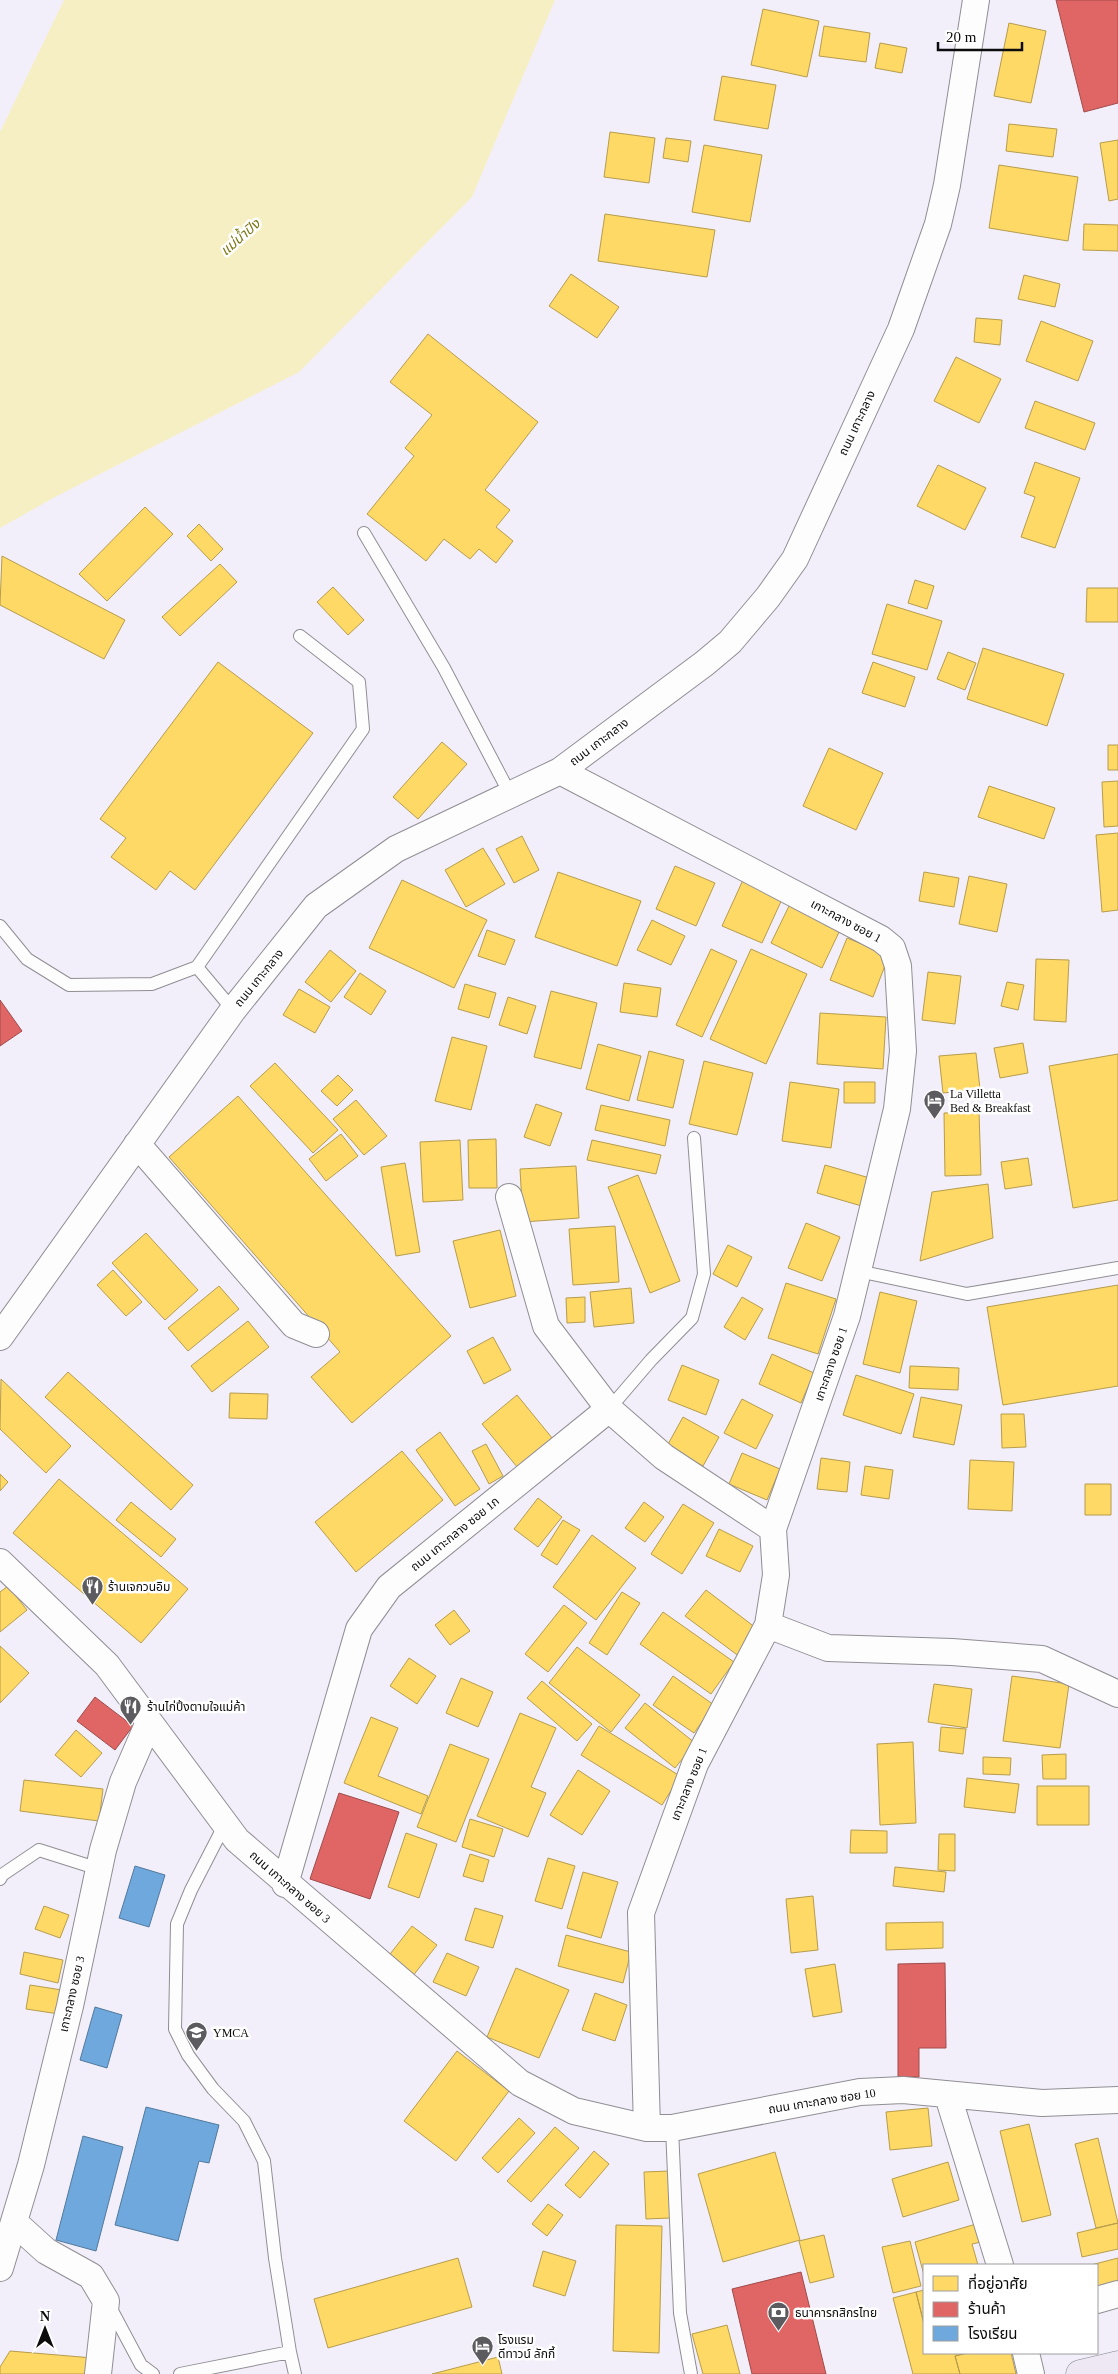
<svg xmlns="http://www.w3.org/2000/svg" width="1118" height="2374" font-family="'Times New Roman','Noto Sans Thai',serif">
	<rect width="100%" height="100%" fill="#f2effa"/>
	<path fill="#f6efc4" d="M64,0H555L472,197L299,372L55,497L0,528V132Z"/>
	<path fill="#ffd966" stroke="#b69c4b" d="M763,9L819,21L807,77L751,65Z
		M1009,23L1046,31L1031,103L994,96Z
		M824,26L870,33L866,62L819,56Z
		M880,43L907,48L902,73L875,68Z
		M722,76L776,85L768,129L714,120Z
		M1009,124L1057,129L1053,157L1006,151Z
		M610,132L655,138L649,183L604,177Z
		M666,138L691,141L688,162L663,158Z
		M1118,140V199L1109,201L1100,143Z
		M704,145L762,155L750,222L692,212Z
		M999,165L1078,177L1068,241L989,228Z
		M605,214L715,230L707,277L598,261Z
		M1084,224L1118,225V251L1083,250Z
		M571,274L619,307L597,338L549,306Z
		M1024,275L1060,284L1055,307L1018,299Z
		M976,318L1002,320L1000,345L974,342Z
		M1041,321L1093,341L1078,381L1026,361Z
		M428,334L538,422L485,490L510,510L496,527L513,541L496,563L479,549L470,559L444,539L426,561L367,514L414,456L405,448L432,415L390,382Z
		M956,357L1001,379L979,423L934,401Z
		M1035,401L1095,423L1085,450L1025,428Z
		M1035,462L1080,478L1055,548L1021,537L1035,497L1024,493Z
		M938,465L986,488L965,530L917,506Z
		M145,507L173,534L107,601L79,574Z
		M199,524L223,549L211,561L187,536Z
		M2,556L125,620L104,659L0,605Z
		M220,564L237,582L180,636L162,617Z
		M915,580L934,586L927,609L908,603Z
		M333,587L364,620L348,635L317,602Z
		M1087,588H1118V622H1086Z
		M887,604L942,621L927,670L872,654Z
		M983,648L1064,674L1047,726L967,699Z
		M948,652L976,663L965,690L937,679Z
		M218,662L313,733L195,890L170,871L156,890L111,857L126,838L100,819Z
		M873,662L915,677L905,707L862,693Z
		M442,742L467,764L418,819L393,797Z
		M1108,745H1118V770H1108Z
		M829,748L883,773L856,830L803,806Z
		M1118,781V826L1104,827L1102,782Z
		M989,786L1055,808L1044,839L978,817Z
		M1118,833V910L1102,912L1096,835Z
		M522,836L539,870L514,883L496,849Z
		M483,848L505,884L466,907L445,870Z
		M675,866L715,883L696,926L656,909Z
		M558,872L641,901L617,966L535,937Z
		M924,872L959,878L954,907L919,901Z
		M969,876L1007,884L997,932L959,924Z
		M402,880L487,920L454,988L369,948Z
		M743,880L783,897L762,943L722,926Z
		M790,904L841,928L822,968L771,943Z
		M652,920L685,936L671,965L637,950Z
		M487,930L515,940L505,965L478,956Z
		M847,938L889,955L873,997L830,980Z
		M711,949L737,961L702,1037L676,1025Z
		M751,949L807,974L766,1064L710,1039Z
		M330,950L356,971L331,1002L305,982Z
		M1036,959L1069,960L1066,1022L1034,1020Z
		M928,972L961,976L955,1024L922,1020Z
		M360,973L386,991L371,1015L344,997Z
		M1007,982L1024,985L1018,1010L1001,1006Z
		M624,983L661,988L657,1017L620,1012Z
		M465,984L496,993L489,1018L458,1009Z
		M299,989L330,1007L315,1033L283,1015Z
		M551,991L597,1003L581,1069L534,1057Z
		M508,997L536,1006L527,1034L499,1025Z
		M820,1013L886,1017L883,1069L817,1064Z
		M452,1037L487,1046L471,1110L435,1101Z
		M1023,1043L1028,1073L1000,1078L994,1048Z
		M598,1044L641,1056L629,1101L586,1089Z
		M649,1051L684,1060L673,1108L637,1100Z
		M976,1053L980,1089L943,1093L939,1056Z
		M1118,1054V1200L1073,1208L1049,1066Z
		M704,1061L753,1073L737,1135L689,1124Z
		M275,1063L338,1130L313,1153L250,1086Z
		M338,1075L353,1090L337,1106L321,1091Z
		M790,1082L839,1089L831,1148L782,1141Z
		M844,1082H875V1103H844Z
		M238,1096L451,1336L352,1423L311,1377L340,1352L169,1157Z
		M356,1100L387,1136L364,1155L333,1119Z
		M536,1104L562,1113L550,1146L524,1137Z
		M601,1105L670,1120L665,1146L595,1130Z
		M979,1112L981,1175L945,1176L944,1113Z
		M341,1134L358,1156L326,1181L309,1159Z
		M496,1139L497,1188H469L468,1140Z
		M460,1140L463,1200L423,1202L420,1142Z
		M592,1140L661,1155L656,1174L587,1160Z
		M1028,1158L1032,1185L1005,1189L1001,1162Z
		M405,1163L420,1252L396,1256L381,1167Z
		M825,1165L873,1179L865,1207L817,1193Z
		M576,1166L579,1218L523,1222L520,1169Z
		M638,1175L680,1281L650,1293L608,1187Z
		M988,1184L993,1238L920,1261L932,1192Z
		M806,1223L840,1237L822,1281L788,1268Z
		M615,1226L619,1282L573,1285L569,1229Z
		M500,1230L516,1296L470,1308L453,1241Z
		M146,1233L198,1290L165,1320L112,1263Z
		M728,1245L752,1257L737,1287L713,1274Z
		M113,1270L142,1302L126,1316L97,1285Z
		M786,1283L836,1299L818,1354L768,1338Z
		M1118,1285V1386L1003,1405L987,1307Z
		M219,1286L239,1309L188,1351L168,1328Z
		M631,1288L634,1323L594,1327L590,1292Z
		M880,1292L917,1301L900,1373L863,1364Z
		M585,1297V1322L567,1323L566,1298Z
		M742,1297L763,1309L745,1340L724,1327Z
		M248,1321L269,1347L212,1392L191,1366Z
		M493,1337L511,1370L484,1384L467,1351Z
		M772,1354L814,1373L801,1403L759,1384Z
		M682,1365L719,1380L706,1415L668,1400Z
		M910,1366L959,1368L958,1390L909,1388Z
		M68,1372L193,1485L171,1510L45,1397Z
		M856,1375L914,1394L901,1434L843,1415Z
		M1,1379L71,1446L46,1473L0,1429Z
		M230,1393L268,1394L267,1419L229,1418Z
		M517,1395L557,1444L522,1473L482,1424Z
		M921,1397L962,1405L954,1445L913,1437Z
		M742,1399L773,1415L756,1449L724,1433Z
		M1001,1414H1024L1026,1447L1002,1448Z
		M683,1417L719,1437L703,1466L667,1446Z
		M440,1432L480,1489L455,1506L416,1450Z
		M486,1444L503,1476L489,1484L472,1451Z
		M402,1451L443,1500L356,1572L315,1522Z
		M742,1453L780,1469L767,1500L729,1484Z
		M821,1458L850,1462L847,1492L817,1489Z
		M970,1460L1014,1462L1012,1511L968,1509Z
		M865,1466L893,1470L889,1499L861,1495Z
		M0,1474L8,1482L0,1491Z
		M59,1479L188,1589L141,1643L13,1533Z
		M1085,1484H1111V1515H1085Z
		M538,1498L562,1517L538,1547L514,1529Z
		M131,1502L176,1539L161,1557L116,1520Z
		M644,1502L664,1517L645,1542L625,1528Z
		M683,1504L714,1523L682,1574L651,1554Z
		M563,1520L580,1530L557,1565L541,1555Z
		M719,1529L753,1546L740,1572L706,1556Z
		M592,1535L636,1568L596,1620L553,1587Z
		M8,1586L27,1610L0,1632V1592Z
		M706,1590L760,1631L740,1657L685,1616Z
		M622,1592L640,1603L607,1655L589,1643Z
		M564,1605L587,1623L548,1672L525,1654Z
		M454,1610L470,1631L450,1645L435,1625Z
		M663,1612L734,1662L711,1694L640,1644Z
		M0,1646L29,1673L0,1703Z
		M577,1647L640,1695L611,1732L549,1683Z
		M409,1658L436,1676L417,1704L390,1686Z
		M673,1676L714,1705L694,1733L653,1705Z
		M1012,1676L1069,1684L1060,1748L1003,1741Z
		M461,1678L493,1692L478,1727L446,1713Z
		M542,1681L592,1724L577,1741L527,1698Z
		M934,1684L972,1689L967,1728L928,1722Z
		M645,1703L695,1743L675,1768L625,1728Z
		M520,1713L556,1728L531,1787L546,1793L528,1837L477,1816Z
		M371,1717L398,1728L378,1776L428,1796L421,1814L344,1783Z
		M599,1726L680,1776L662,1805L581,1755Z
		M941,1727L966,1729L963,1754L939,1751Z
		M76,1730L102,1753L81,1777L55,1755Z
		M913,1742L916,1823L880,1825L877,1744Z
		M450,1744L489,1759L456,1842L417,1827Z
		M1066,1754V1779H1043L1042,1755Z
		M983,1757L1011,1758L1010,1775L983,1774Z
		M578,1770L610,1791L582,1835L550,1815Z
		M967,1778L1019,1784L1015,1813L964,1807Z
		M24,1780L103,1789L99,1821L20,1811Z
		M1037,1786H1089V1825H1037Z
		M470,1819L503,1829L494,1857L462,1847Z
		M851,1830L887,1831V1853H850Z
		M406,1833L437,1844L419,1898L388,1887Z
		M939,1834H955V1871L938,1870Z
		M470,1854L489,1860L483,1882L463,1876Z
		M548,1858L575,1866L562,1909L535,1901Z
		M895,1867L946,1872L944,1892L893,1886Z
		M583,1872L618,1882L601,1938L567,1928Z
		M813,1896L818,1950L791,1953L786,1899Z
		M44,1906L69,1915L60,1938L35,1929Z
		M475,1908L503,1916L493,1948L465,1940Z
		M943,1922V1948L886,1950V1923Z
		M412,1926L437,1945L412,1977L387,1958Z
		M566,1935L631,1952L623,1983L558,1966Z
		M24,1952L63,1960L58,1983L20,1974Z
		M447,1953L479,1967L466,1996L433,1982Z
		M835,1964L842,2012L813,2017L805,1969Z
		M516,1968L569,1990L539,2058L487,2037Z
		M30,1985L62,1990L59,2014L26,2009Z
		M595,1993L627,2005L615,2041L582,2030Z
		M457,2051L509,2091L456,2161L404,2121Z
		M928,2108L932,2146L890,2150L886,2112Z
		M519,2118L535,2133L498,2173L482,2158Z
		M1029,2124L1051,2215L1022,2222L1000,2131Z
		M555,2127L579,2148L531,2202L507,2181Z
		M1098,2138L1118,2223L1096,2228L1075,2144Z
		M594,2151L609,2164L580,2198L565,2185Z
		M775,2152L800,2240L723,2262L698,2174Z
		M948,2162L959,2200L903,2217L892,2179Z
		M669,2171L671,2218L646,2219L644,2172Z
		M548,2204L563,2215L547,2236L532,2224Z
		M1118,2223V2249L1082,2257L1077,2233Z
		M976,2224L981,2242L972,2244L978,2265H924V2275L915,2242Z
		M616,2225L662,2226L659,2353L613,2351Z
		M824,2235L834,2277L810,2283L799,2241Z
		M910,2241L921,2286L893,2293L882,2247Z
		M543,2251L576,2261L565,2296L533,2286Z
		M458,2258L472,2307L328,2348L314,2299Z
		M1118,2258V2292L1097,2290V2265H1091Z
		M924,2290V2324L916,2292Z
		M916,2292L924,2324V2353H967L955,2356L960,2374H913L893,2298Z
		M727,2325L740,2374H703L692,2334Z
		M10,2351L93,2358L92,2374H0V2367Z
		M967,2353H1011L1016,2374H960L955,2356Z
		M498,2357L502,2374H432Z"/>
	<path fill="#e06666" stroke="#a04b4b" d="M1056,0H1118V103L1084,112Z
		M0,1000L22,1031L0,1046Z
		M95,1697L133,1726L115,1750L77,1721Z
		M339,1793L399,1812L370,1899L310,1879Z
		M945,1963L946,2048H919V2077H898V1964Z
		M801,2272L826,2374H752L732,2289Z"/>
	<path fill="#6fa8dc" stroke="#51799e" d="M135,1866L165,1875L149,1927L119,1918Z
		M95,2007L122,2015L107,2068L80,2060Z
		M146,2107L219,2125L209,2163L199,2161L178,2241L115,2225Z
		M83,2136L123,2147L96,2251L56,2240Z"/>
	<g fill="none" stroke-linecap="round" stroke-linejoin="round">
		<defs>
			<path id="service" d="M364,533L444,668L510,794
				M0,926L27,959L69,985L152,984L197,967
				M233,1010L197,967L363,729L359,682L300,636
				M858,1271L967,1294L1118,1268
				M609,1409L651,1360L692,1318L704,1274L694,1138
				M0,1879L2,1875L39,1850L99,1869
				M672,2128L680,2313L691,2374
				M109,2305L141,2365L153,2374
				M290,2352L295,2374
				M180,2374L290,2352L275,2258L264,2161L244,2121L213,2089L188,2055L175,2029L177,1924L191,1890L225,1824"/>
			<path id="minor" d="M560,771L881,939L892,948L898,966L903,1051L897,1109L847,1316L773,1529L776,1575L768,1625L695,1764L641,1913L647,2128
				M137,1144L294,1325L316,1334
				M509,1197L546,1326L609,1409L664,1457L773,1529
				M0,1337L233,1010L316,906L396,849L560,771L705,663L730,642L768,597L795,559L901,329L938,224L947,185L976,0
				M0,1562L107,1665L237,1840L520,2083L574,2111L647,2128H672L860,2092L903,2090L1042,2103L1118,2100
				M768,1625L828,1648L952,1652L1042,1659L1118,1694
				M285,1884L359,1629L389,1587L609,1409
				M948,2096L1000,2265
				M14,2222L46,2251L91,2276L106,2301L98,2374
				M0,2268L31,2165L70,2006L103,1850L123,1782L149,1722
				M1097,2300L1118,2294
				M1026,2353L1031,2374"/>
			<path id="secondary" d="M1080,2374L1118,2365"/>
		</defs>
		<use href="#service" stroke="#908e93" stroke-width="14"/>
		<use href="#minor" stroke="#908e93" stroke-width="28"/>
		<use href="#secondary" stroke="#86858a" stroke-width="29"/>
		<use href="#service" stroke="#fdfdfe" stroke-width="12"/>
		<use href="#minor" stroke="#fdfdfe" stroke-width="26"/>
		<use href="#secondary" stroke="#ede8f4" stroke-width="28"/>
	</g>
	<defs>
		<symbol id="hotel-pin" viewBox="-11 -11 22 30"><path d="M0 17L-7.5 6A9.5 9.5 0 1 1 7.5 6Z" fill="#5c5b5f" stroke="#fff"/><path d="M-6-4.5h1.5V1H6V5H4.5V3h-9V5H-6ZM-4 0a1.8 1.8 0 1 1 3.6 0ZM.5 0V-2.5h3Q6-2.5 6 0Z" fill="#fff"/></symbol>
		<symbol id="restaurant-pin" viewBox="-11 -11 22 30"><path d="M0 17L-7.5 6A9.5 9.5 0 1 1 7.5 6Z" fill="#5c5b5f" stroke="#fff"/><path d="M-5-6h1v4h1v-4h1v4h1v-4h1v5L-1.5 .5V6h-2V.5L-5-1ZM5-6V6H3V1.5H1.5Q1.5-4 5-6Z" fill="#fff"/></symbol>
		<symbol id="school-pin" viewBox="-11 -11 22 30"><path d="M0 17L-7.5 6A9.5 9.5 0 1 1 7.5 6Z" fill="#5c5b5f" stroke="#fff"/><path d="M0-5L7-2L0 1L-7-2ZM-4 1L0 2.5L4 1V4Q0 6-4 4Z" fill="#fff"/></symbol>
		<symbol id="bank-pin" viewBox="-11 -11 22 30"><path d="M0 17L-7.5 6A9.5 9.5 0 1 1 7.5 6Z" fill="#5c5b5f" stroke="#fff"/><path d="M-6-4H6V4H-6ZM0-2.3a2.3 2.3 0 1 0 0 4.6a2.3 2.3 0 1 0 0-4.6Z" fill="#fff"/></symbol>
	</defs>
	<g fill-rule="evenodd">
		<use href="#hotel-pin" x="922" y="1088" width="25" height="34"/>
		<use href="#restaurant-pin" x="80" y="1574" width="25" height="34"/>
		<use href="#restaurant-pin" x="118" y="1694" width="25" height="34"/>
		<use href="#school-pin" x="184" y="2020" width="25" height="34"/>
		<use href="#bank-pin" x="766" y="2300" width="25" height="34"/>
		<use href="#hotel-pin" x="470" y="2334" width="25" height="34"/>
	</g>
	<g text-anchor="middle" stroke-width="5" stroke-linejoin="round" paint-order="stroke">
		<g font-size="12" fill="#0c0c0c" stroke="#fff">
			<text transform="translate(857 423) rotate(-65)" y="4">ถนน เกาะกลาง</text>
			<text transform="translate(599 742) rotate(-37)" y="4">ถนน เกาะกลาง</text>
			<text transform="translate(846 921) rotate(28)" y="4">เกาะกลาง ซอย 1</text>
			<text transform="translate(259 978) rotate(-51)" y="4">ถนน เกาะกลาง</text>
			<text transform="translate(831 1364) rotate(-71)" y="4">เกาะกลาง ซอย 1</text>
			<text transform="translate(455 1534) rotate(-39)" y="4">ถนน เกาะกลาง ซอย 1ก</text>
			<text transform="translate(689 1784) rotate(-68)" y="4">เกาะกลาง ซอย 1</text>
			<text transform="translate(290 1887) rotate(41)" y="4">ถนน เกาะกลาง ซอย 3</text>
			<text transform="translate(72 1994) rotate(-77)" y="4">เกาะกลาง ซอย 3</text>
			<text transform="translate(822 2101) rotate(-9)" y="4">ถนน เกาะกลาง ซอย 10</text>
		</g>
		<g font-size="12" fill="#0c0c0c" stroke="#fff" text-anchor="start">
			<text x="950" y="1098">La Villetta<tspan x="950" dy="14">Bed &amp; Breakfast</tspan></text>
			<text x="108" y="1591">ร้านเจกวนอิม</text>
			<text x="147" y="1711">ร้านไก่ปิ้งตามใจแม่ค้า</text>
			<text x="213" y="2037">YMCA</text>
			<text x="795" y="2317">ธนาคารกสิกรไทย</text>
			<text x="498" y="2344">โรงแรม<tspan x="498" dy="14">ดีทาวน์ ลักกี้</tspan></text>
		</g>
		<g font-size="14" font-style="italic" fill="#7d7612" stroke="#fff">
			<text transform="translate(240 237) rotate(-41)" y="5">แม่น้ำปิง</text>
		</g>
	</g>
	<rect x="923" y="2264" width="175" height="90" fill="#ffffff" stroke="#9e9e9e"/>
	<rect x="933" y="2276" width="25" height="15" fill="#ffd966" stroke="#9e9e9e"/>
	<text x="968" y="2289" font-size="15" fill="#0c0c0c">ที่อยู่อาศัย</text>
	<rect x="933" y="2302" width="25" height="15" fill="#e06666" stroke="#9e9e9e"/>
	<text x="968" y="2314" font-size="15" fill="#0c0c0c">ร้านค้า</text>
	<rect x="933" y="2326" width="25" height="15" fill="#6fa8dc" stroke="#9e9e9e"/>
	<text x="968" y="2339" font-size="15" fill="#0c0c0c">โรงเรียน</text>
	<g transform="translate(45 2329)" stroke="#ffffff" stroke-width="4" paint-order="stroke">
	<path d="M0-4L9 19L0 12L-9 19Z" fill="#0c0c0c"/>
	<text y="-8" font-size="14" font-weight="bold" text-anchor="middle" fill="#0c0c0c">N</text>
	</g>
	<path d="M938 42v8h84v-8" fill="none" stroke="#0c0c0c" stroke-width="2.5"/>
	<text x="946" y="42" font-size="15" fill="#0c0c0c" stroke="#ffffff" stroke-width="4" paint-order="stroke">20 m</text>
</svg>
